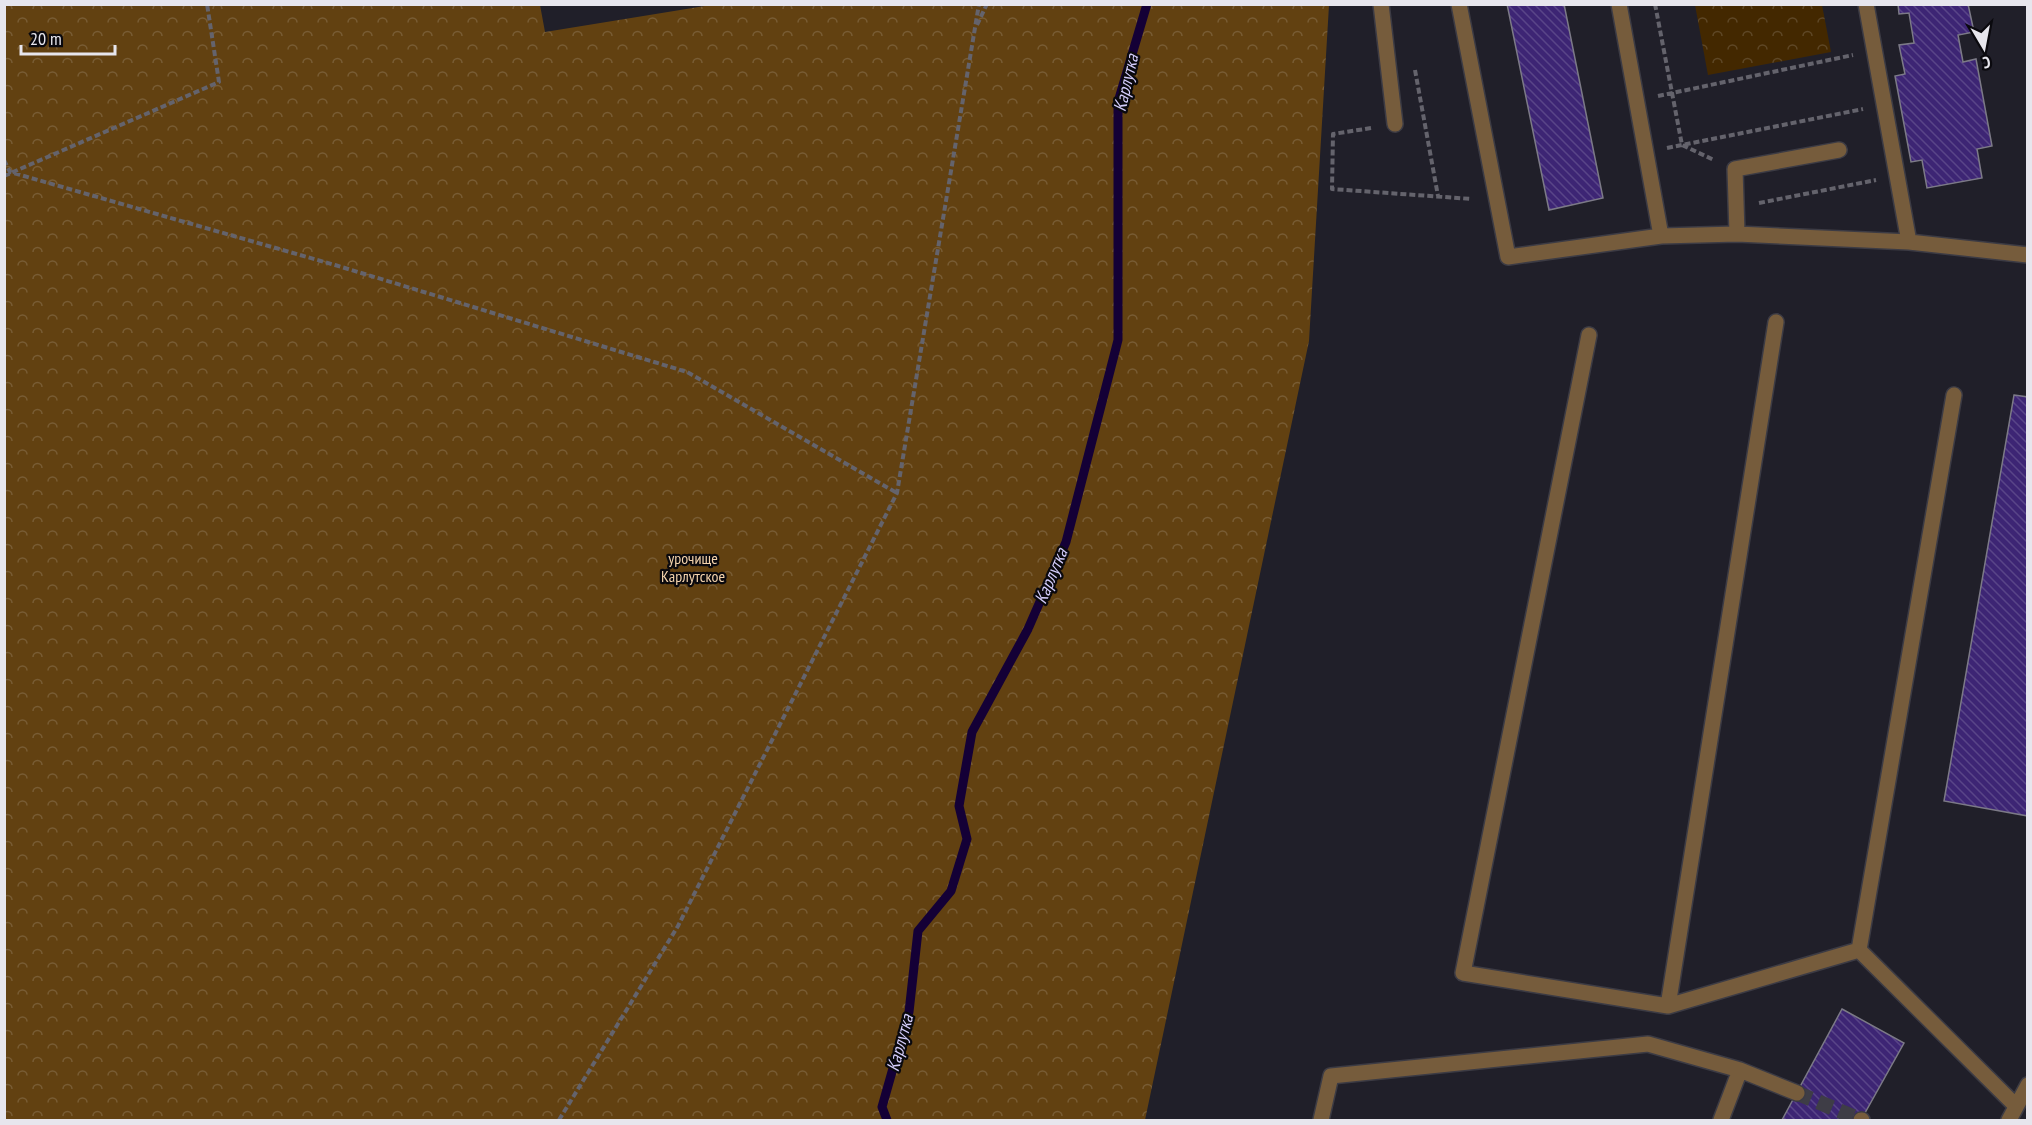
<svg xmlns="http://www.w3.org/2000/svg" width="2032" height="1125" font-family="'PT Sans Narrow',sans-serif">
	<defs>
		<pattern id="forest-crowns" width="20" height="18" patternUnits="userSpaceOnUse" patternTransform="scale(1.5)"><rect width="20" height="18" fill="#624111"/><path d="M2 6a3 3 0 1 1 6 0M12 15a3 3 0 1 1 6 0" fill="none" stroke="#785c34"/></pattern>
		<pattern id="park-crowns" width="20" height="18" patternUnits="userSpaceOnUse" patternTransform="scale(1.5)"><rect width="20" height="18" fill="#432800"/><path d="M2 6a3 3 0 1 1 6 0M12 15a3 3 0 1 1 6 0" fill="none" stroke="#5e4726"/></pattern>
		<pattern id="building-back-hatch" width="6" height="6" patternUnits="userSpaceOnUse" patternTransform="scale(1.5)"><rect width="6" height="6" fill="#3d2574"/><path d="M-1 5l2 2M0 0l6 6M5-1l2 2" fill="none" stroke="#594588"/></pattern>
	</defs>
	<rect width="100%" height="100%" fill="#201f29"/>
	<path fill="url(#forest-crowns)" d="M717,4L1329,5L1309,341L1145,1120H5V5H540L545,32Z"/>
	<path fill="url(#park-crowns)" d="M1695,5H1822L1831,52L1708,75Z"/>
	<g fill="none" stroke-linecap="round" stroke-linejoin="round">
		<path stroke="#140036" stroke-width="9" d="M887,1120L882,1107L909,1012L918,931L951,891L967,839L959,806L972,732L1028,629L1066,542L1118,340V102L1147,4"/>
	</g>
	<path fill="url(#building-back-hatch)" stroke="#7c7a87" stroke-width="1.5" d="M1507,4H1564L1603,198L1549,210Z
		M1898,4H1968L1974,32L1958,35L1963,62L1976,59L1992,146L1977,149L1982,178L1927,188L1922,160L1911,162L1895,76L1905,74L1899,45L1914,43L1909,13L1899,14Z
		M2014,395L2028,397V816L1944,801Z
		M1842,1009L1904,1043L1861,1120H1782Z"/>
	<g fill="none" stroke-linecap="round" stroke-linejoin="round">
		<path stroke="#3e3d46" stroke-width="15" stroke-dasharray="15 8" stroke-linecap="butt" d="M1797,1093L1861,1120"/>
		<defs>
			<path id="minor" d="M1381,4L1395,124
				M1459,4L1508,257L1661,236L1737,234
				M1619,4L1661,236
				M1866,4L1909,242L2028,255
				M1839,150L1735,169L1737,234L1909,242
				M1589,335L1463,973L1668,1006L1859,950L2016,1106
				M1859,950L1954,395
				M1668,1006L1776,322
				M1321,1120L1331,1076L1648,1044L1740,1070
				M1721,1120L1740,1070L1797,1093
				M1861,1120H1862
				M2009,1120L2028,1085"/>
		</defs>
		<use href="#minor" stroke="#3c3b44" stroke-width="18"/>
		<path stroke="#64636c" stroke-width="4" stroke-dasharray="6 3" stroke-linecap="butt" d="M1655,4L1682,145L1714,160
			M977,25L987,4
			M1415,70L1438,196
			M1658,96L1853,55
			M1371,128L1333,134L1332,189L1472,199
			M1667,148L1863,109
			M4,160L10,172L335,265L687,372L897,493
			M4,176L219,82L207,4
			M1759,203L1876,180
			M559,1120L678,926L897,493L979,4"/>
		<use href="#minor" stroke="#765c3c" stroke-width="15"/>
	</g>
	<g text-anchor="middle" stroke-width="4.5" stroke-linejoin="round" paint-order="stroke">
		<g font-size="16" fill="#f5d4ad" stroke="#0a090e">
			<text x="693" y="564">урочище<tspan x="693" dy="18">Карлутское</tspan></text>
		</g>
		<g font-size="18" font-style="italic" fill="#d4cdfb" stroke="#0a090e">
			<text transform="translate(1126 83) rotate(-77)" y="6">Карлутка</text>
			<text transform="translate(1051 576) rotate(-67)" y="6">Карлутка</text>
			<text transform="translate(900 1043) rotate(-75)" y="6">Карлутка</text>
		</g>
	</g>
	<rect width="2032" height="1125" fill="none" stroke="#e7e6ed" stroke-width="12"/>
	<g transform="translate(1984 48) rotate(170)" stroke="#0a090e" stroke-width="4.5" paint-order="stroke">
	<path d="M0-4.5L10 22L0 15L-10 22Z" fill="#e7e6ed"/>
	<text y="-9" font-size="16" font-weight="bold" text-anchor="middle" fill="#e7e6ed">С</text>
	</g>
	<path d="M21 45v9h94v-9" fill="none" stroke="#e7e6ed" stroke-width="3"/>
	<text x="30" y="45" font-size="18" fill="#e7e6ed" stroke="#0a090e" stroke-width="4.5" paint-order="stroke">20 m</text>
</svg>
